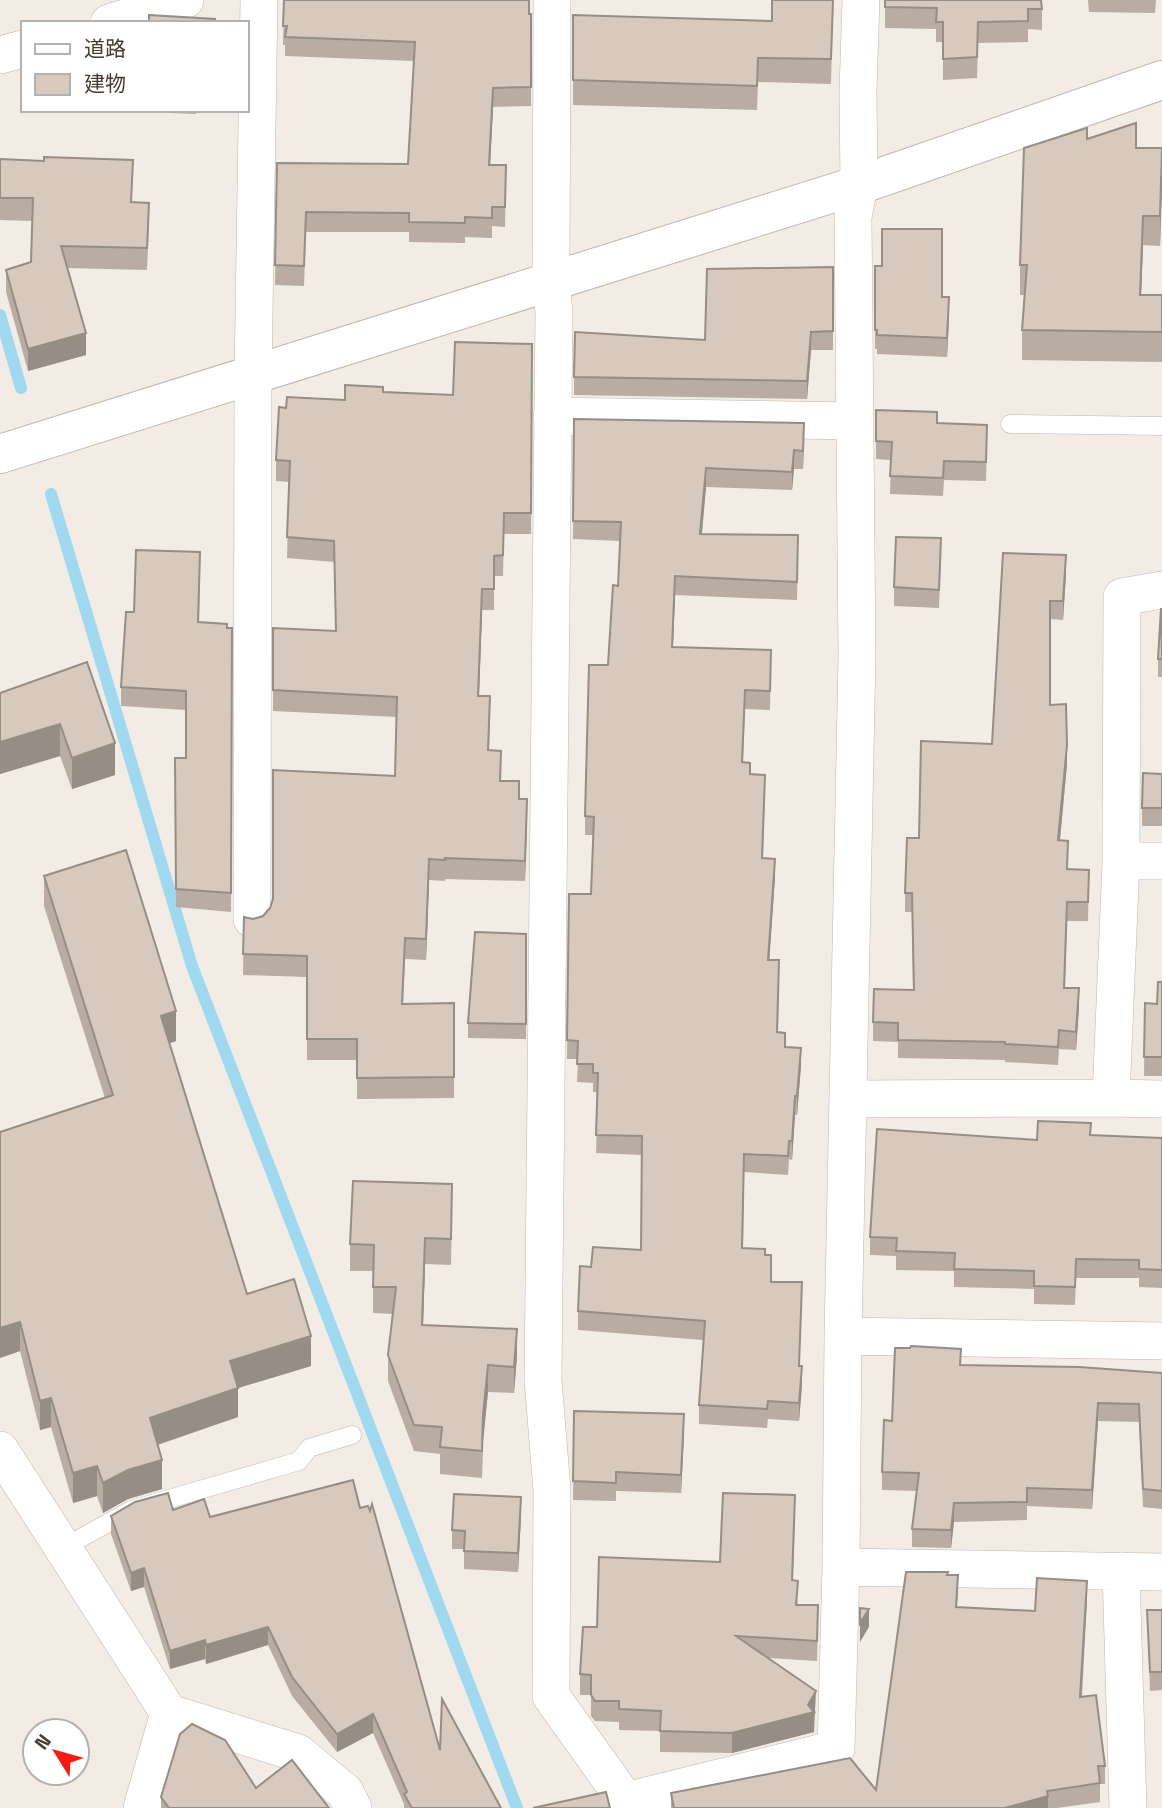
<svg xmlns="http://www.w3.org/2000/svg" width="1162" height="1808" font-family="'Space Grotesk','Noto Sans JP',sans-serif">
	<rect width="100%" height="100%" fill="#f2ece4"/>
	<g fill="none" stroke-linecap="round" stroke-linejoin="round">
		<path stroke="#9fd9f0" stroke-width="12" d="M0,315L21,388
			M51,494L192,966L517,1808"/>
		<defs>
			<path id="service" d="M1010,424L1162,426
				M63,1548L131,1510L299,1461L309,1448L352,1435"/>
			<path id="minor" d="M552,0L551,280L554,312L543,1380L552,1490L551,1696L626,1801L629,1808
				M109,23L185,0
				M0,55L23,49
				M552,416L854,421
				M1121,861H1162
				M252,919L253,377L259,0
				M1111,1098L1121,861L1122,597L1162,590
				M848,1099L1111,1098L1162,1099
				M843,1336L1162,1341
				M0,1450L169,1713L142,1808
				M841,1567L1162,1572
				M1121,1571L1128,1808
				M169,1713L298,1753L345,1792L353,1808
				M626,1801L836,1749L841,1567L843,1336L857,657L853,217L859,185L858,92L861,0"/>
			<path id="tertiary" d="M0,454L859,185L1162,80"/>
		</defs>
		<use href="#service" stroke="#c1b6aa" stroke-width="19"/>
		<use href="#minor" stroke="#c1b6aa" stroke-width="38"/>
		<use href="#tertiary" stroke="#c1b6aa" stroke-width="40"/>
		<use href="#service" stroke="#fff" stroke-width="18"/>
		<use href="#minor" stroke="#fff" stroke-width="37"/>
		<use href="#tertiary" stroke="#fff" stroke-width="38"/>
	</g>
	<path fill="#b9ada3" d="M284,0H530L529,14H531V106L493,107L490,165H506L505,227L492,226V238L465,237V243L409,242V232H306L304,286L275,285L277,163L408,164L414,61L285,56V45H283Z
		M833,0L831,84L758,82L757,110L573,105V15L772,21Z
		M885,0L1042,9V30L1028,29V42L978,43L977,78L943,80V42H936V29L885,28Z
		M1088,0H1156L1155,13L1089,12Z
		M144,110H196V114L144,112Z
		M1087,139L1136,148L1162,178L1160,246L1143,245L1141,295H1162V362L1022,360V330L1024,295H1020V265Z
		M0,159L132,202L149,225L147,270L67,268L86,355L28,371L6,292V270L31,262L32,221L0,220Z
		M875,266L942,297L949,316L947,357L877,354V349H875Z
		M833,267V350H811L807,399L574,395V377L705,340Z
		M532,344L531,534H504L503,576H494V610H482L479,696L490,717L489,750L501,781L519,799L527,820L525,881L445,879V881L429,880L426,960L405,959L403,1004L454,1003V1098L357,1099V1060H307V977L243,975L244,917L253,919L263,916L395,776L397,717L273,711V628L336,631L334,562L287,558L289,482L276,481V460L286,408L345,400L383,392L453,395Z
		M876,410L937,423L987,443L986,481L944,480L943,496L890,494L891,460L876,459Z
		M574,419L804,441L803,469H794L792,490L706,487L702,534L798,554L797,600L675,595L673,647L771,650L770,710L745,709L743,762L750,774L765,793L763,858L775,877L769,960L779,979L778,1032L785,1047L801,1066L797,1115H795L792,1160L789,1159L788,1175L744,1172L743,1248L765,1255L771,1282L802,1301L799,1366L802,1385L799,1421L768,1419L767,1428L699,1424V1405L703,1340L578,1330V1311L591,1267L641,1250L642,1155L596,1153L598,1092H593V1083L577,1082L578,1059H567L569,894H591L593,835H585V816L608,665L618,586L620,541L573,539Z
		M1003,553L1066,574L1063,620L1050,619V705L1067,764L1060,840L1067,869L1089,870L1088,921H1067L1065,988L1079,1007L1076,1050L1059,1049L1058,1065L1005,1062V1060L898,1058V1042L873,1041V1022L913,990L912,912H905V893L919,838L992,744Z
		M941,556L939,608L894,606V587Z
		M200,570L199,623L232,628L231,912L176,907L175,758H186V710L121,706V687L134,612Z
		M1162,608V677H1158V659Z
		M87,662L115,775L72,789L60,756L0,774Z
		M1162,774V826H1142V808Z
		M44,876L176,1041L169,1043L247,1294L311,1366L238,1388V1417L158,1445L162,1489L128,1499L103,1513L97,1496L73,1503L51,1427L40,1430L20,1351L0,1358V1132L105,1098L44,906Z
		M526,934V1039L468,1038V1023Z
		M1162,982V1076H1144L1145,1003L1157,1004Z
		M1091,1135L1162,1138V1288L1139,1287V1278H1076L1075,1305L1034,1304V1289L954,1287V1271L896,1270V1256L870,1255V1237L1037,1140Z
		M452,1211L451,1265L425,1264L423,1325L517,1356L514,1393L488,1392L483,1441L482,1478L440,1474V1454L414,1451L388,1381V1355L392,1314L373,1313V1271H350V1244Z
		M910,1348L961,1365L1162,1373V1509L1143,1507L1139,1422L1098,1421L1092,1509L1027,1506V1520L954,1522L951,1548L912,1547V1529L917,1491L882,1490V1472L892,1421Z
		M574,1411L684,1433L681,1493L616,1491V1501L573,1500Z
		M360,1508L440,1750L501,1808H404V1804L373,1733L337,1752L292,1696L268,1645L206,1664L205,1659L170,1669L144,1587L131,1591L111,1534V1516L173,1510L210,1517Z
		M795,1515L793,1580L798,1605L818,1626L817,1661L768,1658L816,1712L814,1715V1732L732,1753L660,1752V1731L619,1730V1722L595,1721L591,1716V1695H580V1674L597,1627L720,1562Z
		M521,1516L518,1572L464,1569V1549H452V1530Z
		M948,1575L958,1593L957,1607L1035,1611L1087,1599L1082,1697L1105,1766V1784H1100V1802L1057,1808H671V1793L876,1790Z
		M1147,1610H1162V1690L1150,1691Z
		M256,1788L329,1808H161V1797Z"/>
	<path fill="#968d84" d="M493,88V107L489,185V165Z
		M1162,148V178L1160,246V216Z
		M1143,216V245L1140,325V295Z
		M949,297V316L947,357V338Z
		M811,332V350L807,399V381Z
		M86,333V355L28,371V349Z
		M804,423V441L803,469V451Z
		M794,450V469L792,490V472Z
		M706,468V487L700,552V534Z
		M1066,555V574L1063,620V601Z
		M675,576V595L672,666V647Z
		M482,589V610L478,717V696Z
		M60,724V756L0,774V742Z
		M115,743V775L72,789V758Z
		M1067,745V764L1058,859V840Z
		M527,799V820L525,881V861Z
		M429,859V880L426,960V939Z
		M775,859V877L768,979V960Z
		M1079,988V1007L1076,1050V1032Z
		M176,1011V1041L161,1046V1016Z
		M801,1048V1066L797,1115V1096Z
		M795,1096V1115L792,1160V1141Z
		M425,1238V1264L422,1352V1325Z
		M20,1322V1351L0,1358V1328Z
		M517,1329V1356L514,1393V1367Z
		M311,1336V1366L238,1388V1417L150,1447V1418L230,1361Z
		M488,1365V1392L483,1441L482,1478L483,1415Z
		M802,1366V1385L799,1421V1403Z
		M51,1398V1427L40,1430V1401Z
		M1098,1403V1421L1092,1509V1490Z
		M684,1414V1433L681,1493V1475Z
		M162,1460V1489L128,1499L103,1513V1483L128,1470Z
		M97,1466V1496L73,1503V1473Z
		M521,1497V1516L518,1572V1553Z
		M954,1503V1522L951,1548V1530Z
		M144,1568V1587L131,1591V1573Z
		M1087,1581V1599L1080,1715V1697Z
		M869,1609V1627L860,1642V1623Z
		M268,1627V1645L206,1664V1645Z
		M205,1640V1659L170,1669V1651Z
		M816,1691L814,1732L732,1753V1733L808,1705Z
		M373,1714V1733L337,1752V1734Z
		M1048,1796V1808H1005Z"/>
	<path fill="#d7c9bd" stroke="#968d84" stroke-width="2" d="M284,0H529V14H531V87L493,88L489,165H506L505,207H492V218L465,217V223L409,222V213L306,212L304,266L275,265L277,163L408,164L415,42L285,37L287,26H283Z
		M772,0H833L831,59L758,58L757,86L573,80V15L772,21Z
		M885,0H1041L1042,9H1028V21L978,22L977,57L943,59V22H936L937,8L885,7Z
		M149,15L215,19V23H149Z
		M1136,123V148H1162L1160,216H1143L1140,295H1162V332L1022,330L1027,265H1020L1024,148L1087,128V139Z
		M44,157L133,160L131,202L149,203L147,248L61,246L86,333L28,349L6,270L31,262L33,198H0V159L44,161Z
		M882,229H942V297H949L947,338L877,335V330H875V266H882Z
		M833,267V331L811,332L807,381L574,377L575,332L705,340L707,269Z
		M455,342L532,344L531,513H504L503,555L494,556V589H482L478,696H490L488,750L501,751L500,781H519V799H527L525,861L445,858V860L429,859L426,939L405,938L402,1004L454,1003V1077L357,1078V1039H307V956L243,954L244,917L253,919L263,916L270,908L273,899V770L395,776L397,697L273,690V628L336,631L334,541L287,537L290,461L276,460L279,407L286,408L287,397L345,400V385L383,387V392L453,395Z
		M876,410L937,412V423L987,425L986,462L944,461L943,478L890,476L892,442L876,441Z
		M574,419L804,423L803,451L794,450L792,472L706,468L700,534L798,535L797,582L675,576L672,647L771,650L770,691L745,690L742,762L750,763V774L765,775L762,858L775,859L768,960H779L777,1032L785,1033V1047L801,1048L797,1096H795L792,1141H789L788,1156L744,1154L742,1248L765,1249V1255H771V1282H802L799,1366H802L799,1403L768,1401L767,1409L699,1405L705,1321L578,1311L580,1266L591,1267L593,1247L641,1250L642,1136L596,1135L598,1073H593V1064H577L578,1041L567,1040L569,894H591L594,817L585,816L589,665H608L613,585L618,586L621,522L573,521Z
		M896,537L941,538L939,590L894,587Z
		M136,550L200,552L198,622L227,624V628H232L231,893L176,889L175,758H186V691L121,687L126,612H134Z
		M1003,553L1066,555L1063,601H1050V705L1066,704L1067,745L1058,840L1068,841L1067,869L1089,870L1088,902H1067L1064,988H1079L1076,1032L1059,1030L1058,1047L1005,1044V1042L898,1040V1023L873,1022L874,989L914,990L912,893H905L907,838H919L921,741L992,744Z
		M1161,608L1162,659H1158Z
		M87,662L115,743L72,758L60,724L0,742V693Z
		M1143,773L1162,774V808H1142Z
		M126,850L176,1011L161,1016L247,1294L294,1279L311,1336L230,1361L238,1388L150,1418L162,1460L128,1470L103,1483L97,1466L73,1473L51,1398L40,1401L20,1322L0,1328V1132L113,1095L44,876Z
		M475,932L526,934V1024L468,1023Z
		M1158,982H1162V1057H1144L1145,1003L1157,1004Z
		M1038,1121L1091,1123L1090,1135L1162,1138V1270L1139,1269V1260L1076,1259L1075,1287L1034,1286V1271L954,1269L955,1253L896,1251L897,1238L870,1237L877,1129L1037,1140Z
		M353,1181L452,1184L451,1239L425,1238L422,1325L517,1329L514,1367L488,1365L483,1415L482,1451L440,1447L442,1427L414,1425L388,1355L396,1287H373L374,1245L350,1244Z
		M911,1346L961,1349L960,1365L1079,1367L1162,1373V1491L1143,1489L1139,1404L1098,1403L1092,1490L1027,1488V1502L954,1503L951,1530L912,1529L919,1473L882,1472L884,1420L892,1421L895,1348H910Z
		M574,1411L684,1414L681,1475L616,1472V1483L573,1481Z
		M353,1480L360,1508L368,1506L370,1511L372,1504L440,1750L442,1699L501,1808H412L404,1794L407,1792L373,1714L337,1734L292,1677L268,1627L206,1645L205,1640L170,1651L144,1568L131,1573L111,1516L135,1502L168,1493L173,1510L204,1499L210,1517Z
		M723,1493L795,1495L792,1580L798,1581L796,1605H818L817,1641L736,1636L816,1691L808,1705L814,1712L732,1733L660,1731L661,1711L619,1709V1701H595L591,1695V1675L580,1674L583,1627H597L599,1557L720,1562Z
		M454,1494L521,1497L518,1553L464,1551L465,1531L452,1530Z
		M906,1572H948L947,1575H958L956,1607L1035,1611L1037,1578L1087,1581L1080,1697L1096,1695L1105,1766H1098L1100,1783L1047,1791L1048,1796L1005,1808H674L671,1793L850,1758L876,1790Z
		M860,1608L869,1609L860,1623Z
		M1147,1610H1162V1672H1150Z
		M192,1724L225,1740L256,1788L292,1760L329,1808H169L161,1797L180,1734Z
		M606,1792L610,1808H533Z"/>
	<rect x="21" y="21" width="228" height="91" fill="#ffffff" stroke="#b5b1ae" stroke-width="2"/>
	<rect x="35" y="44" width="35" height="10" fill="#ffffff" stroke="#b5b1ae" stroke-width="2"/>
	<text x="84" y="56" font-size="21" fill="#453c34">道路</text>
	<rect x="35" y="74" width="35" height="21" fill="#d7c9bd" stroke="#b5b1ae" stroke-width="2"/>
	<text x="84" y="91" font-size="21" fill="#453c34">建物</text>
	<g transform="translate(56 1752) rotate(307)"><circle r="33" fill="#ffffff" stroke="#b5b1ae" stroke-width="2"/>
	<path d="M0-5L12 26L0 18L-12 26Z" fill="#fb1912"/>
	<text y="-10" font-size="19" font-weight="bold" text-anchor="middle" fill="#453c34">N</text>
	</g>
</svg>
